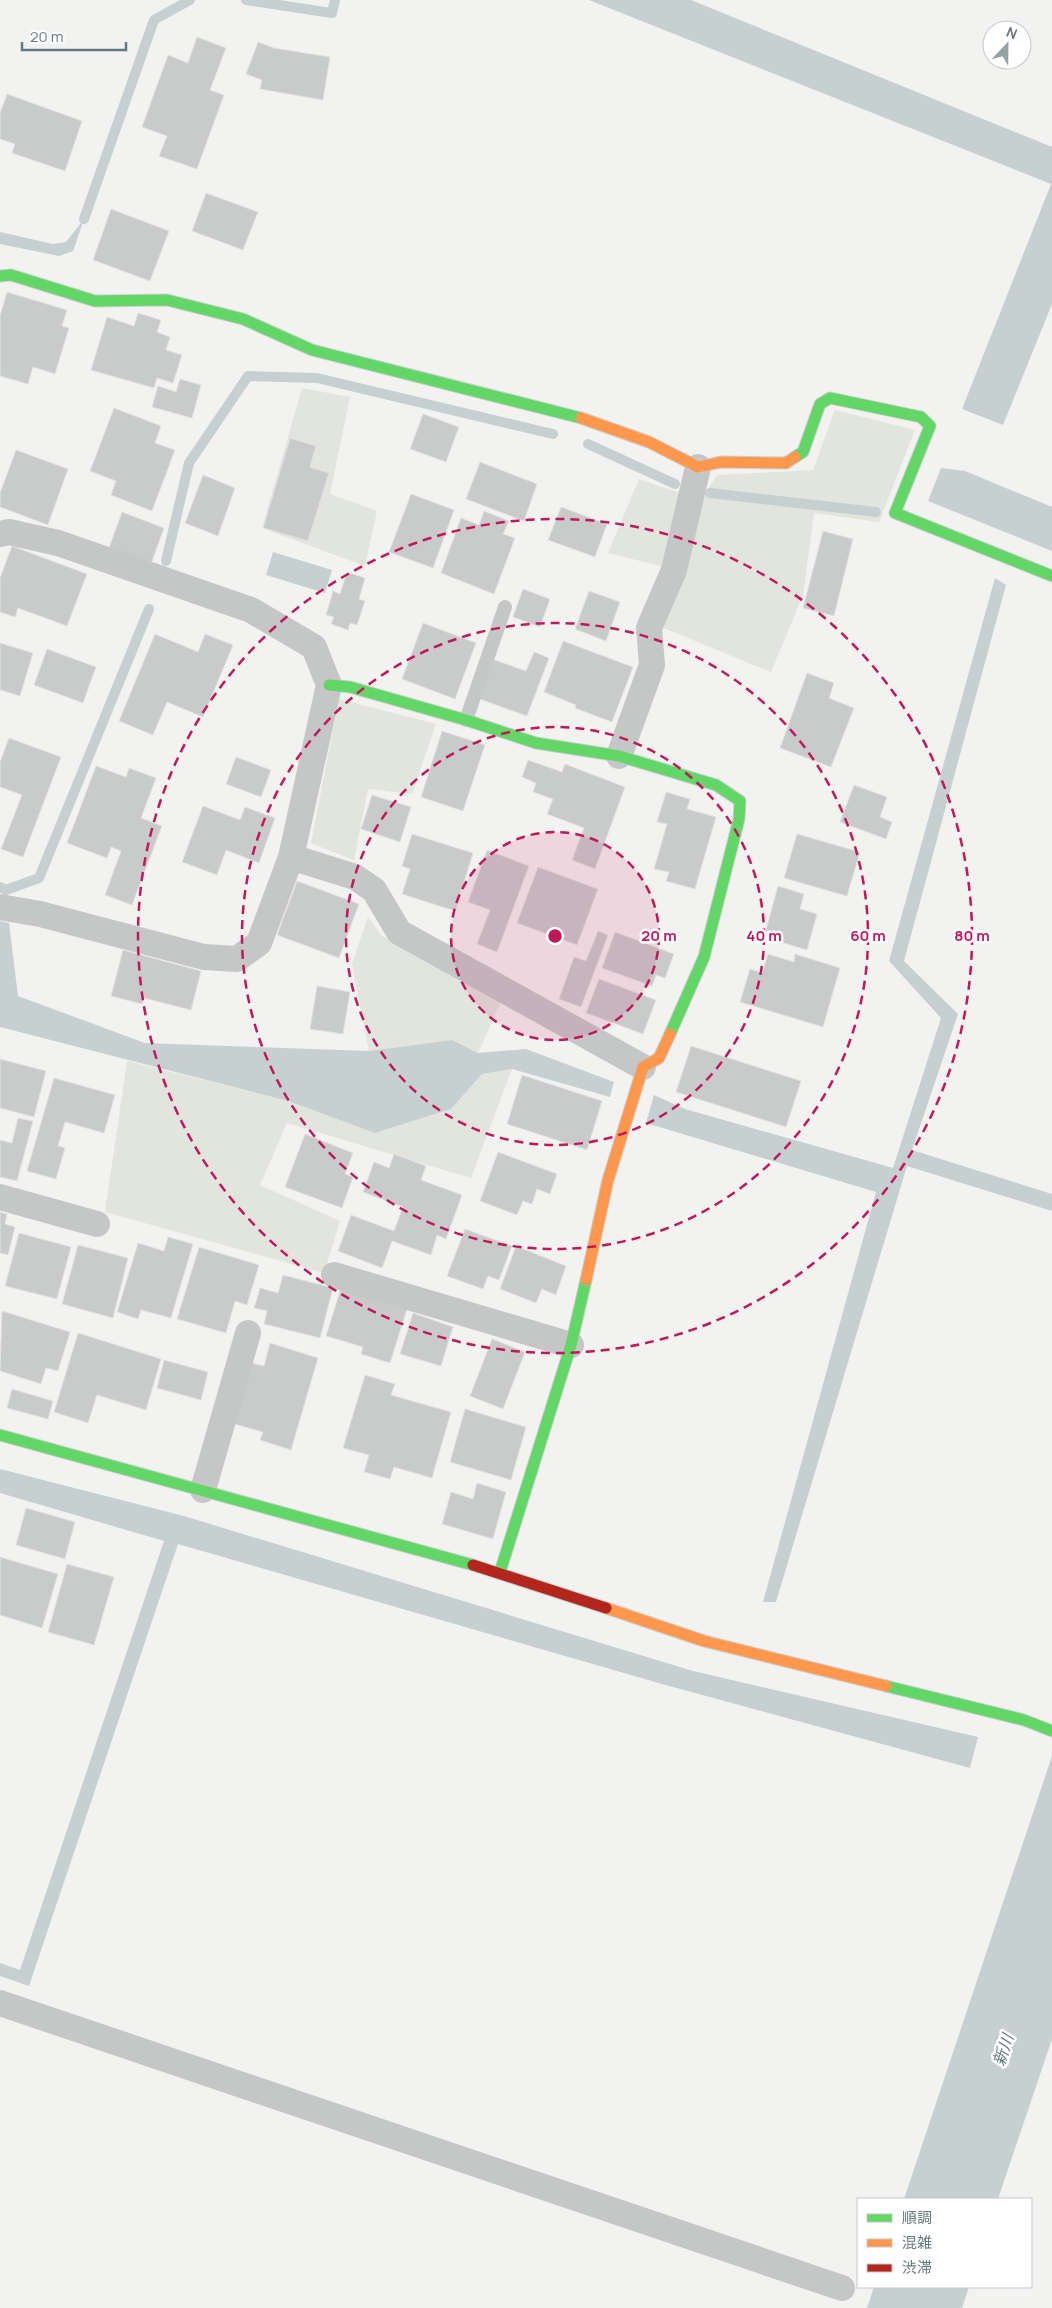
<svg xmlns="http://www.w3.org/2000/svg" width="1052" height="2308" font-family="Manrope,'Noto Sans JP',sans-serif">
	<rect width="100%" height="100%" fill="#f2f2f1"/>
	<path fill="#e2e4de" d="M302,388L350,397L330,494L377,511L365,566L262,528Z
		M835,410L915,430L879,522L814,513L803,595L771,672L659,626L681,571L608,553L639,479L701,500L717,475L813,470Z
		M339,699L436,724L412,794L368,789L354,860L311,843Z
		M368,917L381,935L502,999L478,1053L452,1040L369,1051L352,964Z
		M127,1061L288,1101L375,1133L451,1109L482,1074L512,1069L471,1178L287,1123L260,1185L340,1221L324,1273L105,1212Z"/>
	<path fill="#c6d0d1" d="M589,0H691L1052,147V304L1003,425L962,409L1051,184Z
		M84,219L73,251L59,256L0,244V232L53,244L66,242Z
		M941,468L965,471L1052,507V551L928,501Z
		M273,552L332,570L325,593L266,575Z
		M995,578L1006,585L904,961L958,1014L912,1150L1052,1194V1211L907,1166L776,1602H763L876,1192L646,1123L654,1095L685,1109L893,1168L941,1018L889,961Z
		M0,921L9,923L18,996L145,1043L369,1051L452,1040L478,1053L526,1049L614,1082L610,1097L512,1069L482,1074L451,1109L375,1133L288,1101L0,1027Z
		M0,1469L184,1516L693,1671L978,1737L970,1768L662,1684L178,1544L29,1986L0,1976V1963L20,1970L164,1541L0,1493Z
		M1052,1756V2039L998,2199H904Z
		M874,2287H969L962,2308H867Z"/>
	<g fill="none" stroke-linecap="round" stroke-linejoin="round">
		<path stroke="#c6d0d1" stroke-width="10" d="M246,0L332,13L335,0
			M84,219L154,20L190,0
			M588,444L675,484
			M710,493L876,512
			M166,561L189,463L248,376L317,378L553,434
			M0,887L6,890L39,878L149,609"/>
	</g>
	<path fill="#c9caca" stroke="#e2e2e1" d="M197,37L226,48L210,90L224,95L197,169L159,156L167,136L142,127L168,55L188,63Z
		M258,42L274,48L330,57L323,100L260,89L262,80L246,74Z
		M7,94L82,121L65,171L12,153L15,144L0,139V113Z
		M206,193L258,212L243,250L192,231Z
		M111,209L169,231L150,281L93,260Z
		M7,292L67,310L62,326L69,328L55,374L33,367L28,384L0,376V316Z
		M138,313L161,320L157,332L170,337L166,350L182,355L173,383L157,378L154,388L91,370L107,317L134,326Z
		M180,379L201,385L192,418L152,407L158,386L176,392Z
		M114,408L161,426L155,443L175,450L152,511L111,495L116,481L90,471Z
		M423,414L459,427L446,462L410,449Z
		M290,438L316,446L310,467L329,473L308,541L263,528Z
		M16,450L68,469L48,525L0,507V493Z
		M480,462L537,484L524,521L466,499Z
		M203,475L235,488L218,536L185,523Z
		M411,494L454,510L433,568L389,552Z
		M561,507L607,524L595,557L548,540Z
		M484,511L509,521L503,534L515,538L494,594L441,573L461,518L479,525Z
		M122,512L164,528L151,564L109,548Z
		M823,531L853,539L834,616L803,608Z
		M12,546L87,574L67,626L18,608L15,617L0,612V578Z
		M347,572L365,578L359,599L365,601L357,625L350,623L348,630L331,624L334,617L326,615L333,591L340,594Z
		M523,589L550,599L540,627L513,617Z
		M589,591L620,602L606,641L575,629Z
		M423,623L476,643L455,699L402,679Z
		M155,634L198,652L205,634L233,645L203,717L167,702L153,735L119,721Z
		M563,641L633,667L612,722L575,708L576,705L544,692Z
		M0,643L33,653L20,696L0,690Z
		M47,649L96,667L83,703L34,685Z
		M534,652L549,658L527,716L477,698L492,659L526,671Z
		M807,673L834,683L829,698L854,708L831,767L780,748Z
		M442,731L485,745L463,811L421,797Z
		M9,738L61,757L23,857L1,849L22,795L0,787V762Z
		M236,757L271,770L261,797L226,784Z
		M528,760L562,772L565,764L625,787L595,869L572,860L584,828L547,814L553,799L533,792L536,783L522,777Z
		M96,766L126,777L129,768L156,778L141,818L162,826L132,905L105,895L121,851L111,847L107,858L67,843Z
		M854,785L887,797L880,817L892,822L886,839L840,822Z
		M666,792L690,799L687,809L716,817L695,889L666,881L669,872L654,869L667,824L657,822Z
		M372,795L411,807L400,842L361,829Z
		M203,806L240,820L245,807L275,818L259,863L226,850L217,875L182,862Z
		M412,834L473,853L455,911L402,894L410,869L402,866Z
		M797,834L860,852L847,896L784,878Z
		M487,850L529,866L497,952L477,944L490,910L468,902Z
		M538,867L598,889L577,945L517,923Z
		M297,881L359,904L339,958L277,935Z
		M778,886L804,894L800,909L817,914L807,950L764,937Z
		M598,931L608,935L581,1007L559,999L574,957L586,961Z
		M615,932L674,954L665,978L656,975L652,986L602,968Z
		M123,950L201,971L191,1010L144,998L142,1004L111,996Z
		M768,954L794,962L795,954L840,968L823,1027L740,1002L750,969L762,973Z
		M599,979L656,1000L643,1034L586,1013Z
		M317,986L350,992L343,1034L310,1029Z
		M691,1046L801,1081L786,1127L676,1092Z
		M0,1059L46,1071L34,1117L0,1108Z
		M522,1075L602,1101L587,1150L507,1124Z
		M54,1078L115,1095L104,1133L65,1122L58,1146L65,1148L56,1179L27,1171Z
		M18,1118L33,1121L17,1181L0,1177V1140L12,1143Z
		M305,1134L353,1153L345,1174L353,1177L342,1208L285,1187Z
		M498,1152L557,1174L550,1194L537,1189L532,1204L523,1201L517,1215L480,1201Z
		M394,1154L426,1166L421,1180L462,1195L446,1239L437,1235L431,1255L392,1241L382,1268L338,1251L351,1215L394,1231L403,1207L363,1192L374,1162L389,1168Z
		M0,1212L7,1214L5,1224L15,1227L8,1255L0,1253Z
		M465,1229L512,1246L499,1280L488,1276L483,1289L447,1276Z
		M19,1233L71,1247L57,1299L5,1286Z
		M168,1237L193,1244L171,1318L141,1310L138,1319L117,1312L138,1243L164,1251Z
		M78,1245L128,1258L113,1318L62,1304Z
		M516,1246L566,1266L556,1295L542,1289L536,1303L500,1289Z
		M199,1247L259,1265L247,1305L235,1301L226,1333L177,1319Z
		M283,1275L333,1288L320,1338L264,1324L267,1311L254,1308L260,1288L278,1293Z
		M341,1288L407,1309L390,1363L361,1354L363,1347L326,1336Z
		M2,1311L70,1332L58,1371L46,1368L41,1384L0,1371Z
		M413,1313L453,1327L441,1366L400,1354Z
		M78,1333L161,1359L146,1410L97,1395L88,1423L54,1412Z
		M492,1339L525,1352L503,1409L470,1396Z
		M270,1343L318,1358L291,1450L260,1440L263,1432L234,1424L252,1363L264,1366Z
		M164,1360L208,1372L201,1400L157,1388Z
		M365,1375L395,1384L391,1395L451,1412L432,1478L394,1467L390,1479L364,1472L369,1455L343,1448Z
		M12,1389L53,1401L48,1419L7,1408Z
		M465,1409L526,1427L511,1480L450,1462Z
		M477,1483L506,1492L493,1539L442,1524L451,1492L473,1499Z
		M26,1508L75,1522L65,1559L16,1545Z
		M0,1557L58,1574L42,1628L0,1615Z
		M67,1564L114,1577L94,1645L48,1632Z"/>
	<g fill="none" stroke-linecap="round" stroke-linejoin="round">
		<defs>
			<path id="fast" d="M0,276L11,275L95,301L167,300L243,319L312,350L581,418
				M795,457L803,452L820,404L830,398L921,417L930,426L895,513L1052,576
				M329,685L350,687L466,720L536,743L619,756L716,785L740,801L739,819L704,957L670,1034
				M0,1435L473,1565
				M500,1572L571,1345L586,1280
				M886,1686L1024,1720L1052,1731"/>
			<path id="slow" d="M581,418L649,442L698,467L721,462L786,463L795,457
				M586,1280L608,1180L643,1067L659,1058L670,1034
				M606,1608L704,1641L886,1686"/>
			<path id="jam" d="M473,1565L606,1608"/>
		</defs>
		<use href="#fast" stroke="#cecfcf" stroke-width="13"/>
		<use href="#slow" stroke="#cecfcf" stroke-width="13"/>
		<use href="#jam" stroke="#cecfcf" stroke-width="13"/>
		<path stroke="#c5c7c7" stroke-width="14" d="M466,720L505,607"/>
		<path stroke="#c5c7c7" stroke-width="26" d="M0,534L9,532L58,543L251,610L314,647L329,685L291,857L259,943L237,959L204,957L40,914L0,907
			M619,756L652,665L649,628L674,570L698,467
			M291,857L355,877L374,890L399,932L643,1067
			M0,1197L97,1224
			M334,1275L571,1345
			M203,1490L248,1333
			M0,2003L842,2288"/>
		<use href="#fast" stroke="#63d668" stroke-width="11"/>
		<use href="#slow" stroke="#ff974d" stroke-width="11"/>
		<use href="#jam" stroke="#b3261e" stroke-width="11"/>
	</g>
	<circle cx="555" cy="936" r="104" fill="#c2185b" fill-opacity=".12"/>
	<g fill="none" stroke="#c2185b" stroke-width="2.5" stroke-dasharray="9 6">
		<circle cx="555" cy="936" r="104"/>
		<circle cx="555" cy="936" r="209"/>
		<circle cx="555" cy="936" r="313"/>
		<circle cx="555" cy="936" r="417"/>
	</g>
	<g text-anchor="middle" stroke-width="5" stroke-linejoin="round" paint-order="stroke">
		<g font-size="16" font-style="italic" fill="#617a7c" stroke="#fff">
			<text transform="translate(1003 2050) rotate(-72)" y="6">新川</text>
		</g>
	</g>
	<circle cx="555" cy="936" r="8" fill="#c2185b" stroke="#fff" stroke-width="2.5"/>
	<g font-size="15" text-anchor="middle" font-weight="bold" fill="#c2185b" stroke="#fff" stroke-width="5" stroke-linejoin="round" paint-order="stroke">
		<text x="659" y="941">20 m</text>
		<text x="764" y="941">40 m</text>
		<text x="868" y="941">60 m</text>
		<text x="972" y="941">80 m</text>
	</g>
	<rect x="857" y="2198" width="175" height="90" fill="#ffffff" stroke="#c1c9cb"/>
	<rect x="867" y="2214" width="25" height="8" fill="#63d668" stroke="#c1c9cb"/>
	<text x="902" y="2223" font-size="15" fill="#65787e">順調</text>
	<rect x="867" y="2239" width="25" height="8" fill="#ff974d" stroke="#c1c9cb"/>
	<text x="902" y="2248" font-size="15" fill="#65787e">混雑</text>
	<rect x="867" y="2264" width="25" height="8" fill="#b3261e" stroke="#c1c9cb"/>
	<text x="902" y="2273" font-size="15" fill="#65787e">渋滞</text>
	<g transform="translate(1007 45) rotate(22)"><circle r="24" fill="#ffffff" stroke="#c1c9cb"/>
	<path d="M0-4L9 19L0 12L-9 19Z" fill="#96a3a6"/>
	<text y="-8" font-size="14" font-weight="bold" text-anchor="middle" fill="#65787e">N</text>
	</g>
	<path d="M22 42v8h104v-8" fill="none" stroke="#65787e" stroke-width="2.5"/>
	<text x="30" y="42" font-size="15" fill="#65787e" stroke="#ffffff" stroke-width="4" paint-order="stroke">20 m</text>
</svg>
